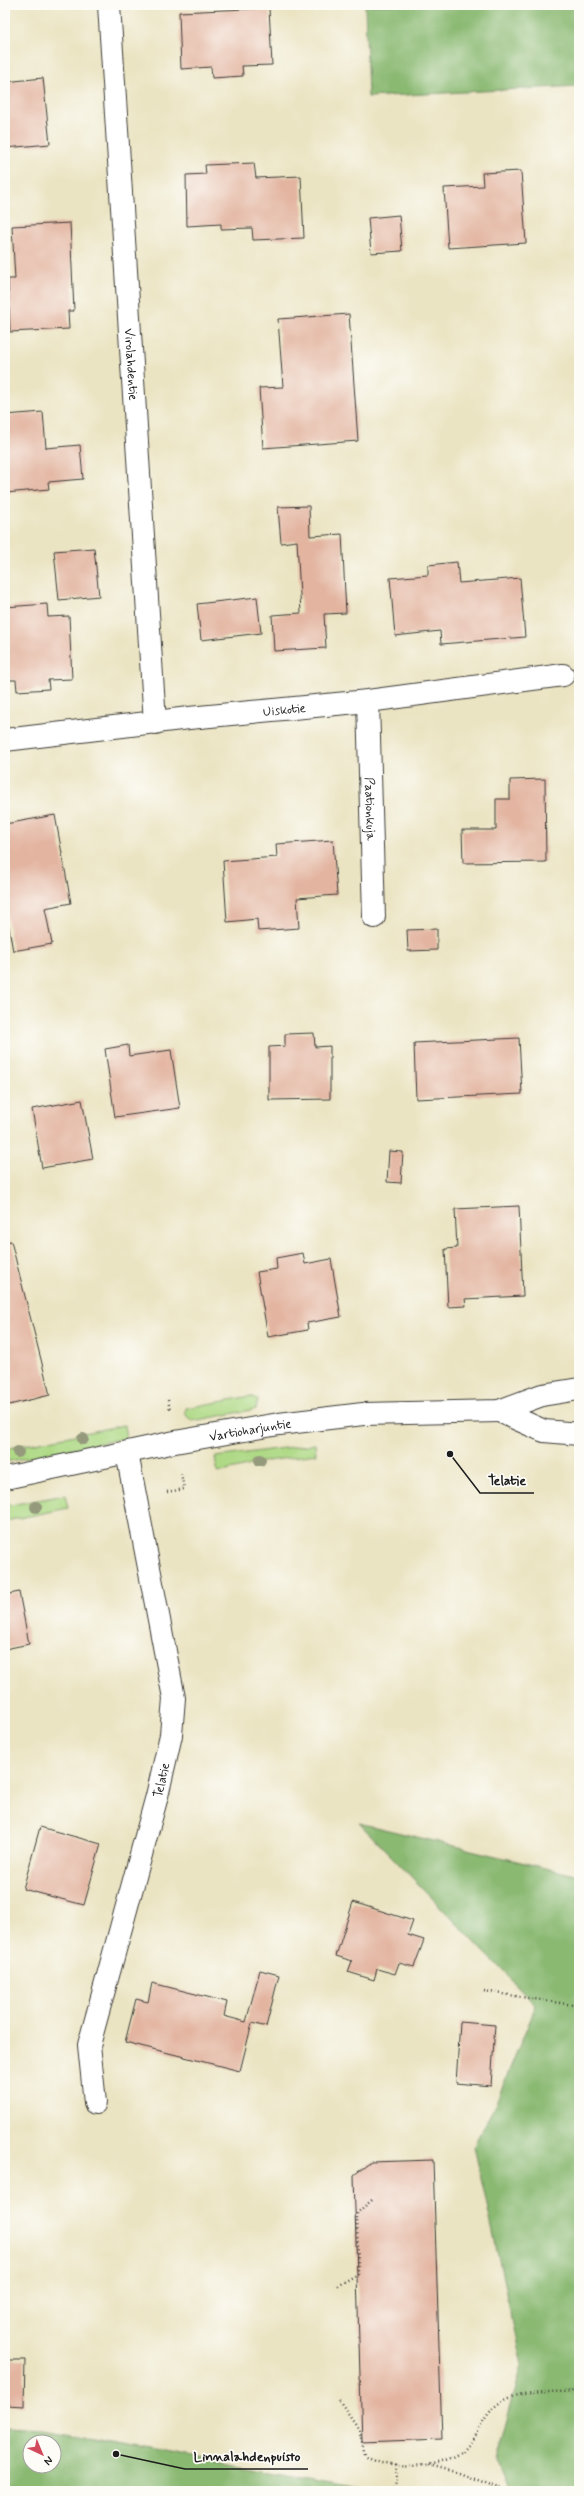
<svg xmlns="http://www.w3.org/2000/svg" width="584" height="2496" font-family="Mynerve,sans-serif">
	<rect width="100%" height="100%" fill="#fdfcf7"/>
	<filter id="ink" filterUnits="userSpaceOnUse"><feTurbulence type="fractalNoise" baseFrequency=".025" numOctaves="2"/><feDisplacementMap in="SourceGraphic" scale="8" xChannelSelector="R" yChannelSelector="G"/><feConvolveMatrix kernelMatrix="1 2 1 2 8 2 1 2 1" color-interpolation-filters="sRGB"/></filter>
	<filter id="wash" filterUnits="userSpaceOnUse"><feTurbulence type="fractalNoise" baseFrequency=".012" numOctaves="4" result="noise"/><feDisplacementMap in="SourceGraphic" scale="16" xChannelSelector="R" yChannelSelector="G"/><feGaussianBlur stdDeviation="0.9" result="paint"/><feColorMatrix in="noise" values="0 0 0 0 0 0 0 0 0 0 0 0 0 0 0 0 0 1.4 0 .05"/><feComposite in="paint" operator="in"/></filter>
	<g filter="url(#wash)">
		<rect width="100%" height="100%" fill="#ebe4c3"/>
		<path fill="#aed985" stroke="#657a50" d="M251,1396L258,1400L256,1409L193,1421C188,1418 184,1415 186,1408Z
			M124,1425L126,1438L5,1462V1449Z
			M315,1444L316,1454L267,1461L218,1473L215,1457Z
			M65,1495L68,1508L5,1521V1506Z"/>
		<path fill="#8ab972" stroke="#536a47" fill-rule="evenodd" d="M365,5H579V86L368,97Z
			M359,1823L579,1876V2491H508L496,2461L522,2365L474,2146L495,2105L536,2005Z
			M5,2428L42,2430L385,2491H5ZM30,2442H54V2466H30Z"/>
		<g id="blocks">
			<path fill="#e3b5a1" d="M269,8L272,65L242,66L243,76L212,78L211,67L181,69L179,12Z
				M43,78L50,144L5,148V82Z
				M254,163L256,178L301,176L304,238L253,240L252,228L221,229V224L187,226L186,175L206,174L205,165Z
				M521,171L526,243L448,248L444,188L483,186L482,173Z
				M399,215L402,251L371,253L368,218Z
				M70,223L74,311H68L69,329L10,332L8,279H15L12,226Z
				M349,314L358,441L263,448L259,388L283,387L278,319Z
				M43,412L46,448L80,445L83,479L48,482L49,489L5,493V415Z
				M309,506L310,536L342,534L346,613L324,614L326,648L274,651L272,615L301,613L297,541L281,543L278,507Z
				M94,548L99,596L59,600L54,551Z
				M457,562L459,583L520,578L525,637L441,644L440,631L395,636L390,578L428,575V565Z
				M257,597L261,633L201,640L197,604Z
				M47,604L48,617L69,616L72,679L48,680L49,689L17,691L16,680H5V607Z
				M545,779L546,862L463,863L462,830H496V799H510V780Z
				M55,815L71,903L45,908L52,944L13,951L5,905V824Z
				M333,840L337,895L297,898L299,928L258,931L257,919L227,922L223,861L277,857L276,844Z
				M437,929V950L408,951L407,930Z
				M314,1033L315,1047L330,1046V1099L269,1100V1047L285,1046V1034Z
				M519,1038L522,1094L416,1099L414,1043Z
				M128,1045L129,1056L171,1050L180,1108L115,1117L105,1049Z
				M82,1100L93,1159L42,1168L32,1109Z
				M389,1151L403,1152L401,1183L387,1182Z
				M519,1206L523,1296L465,1299L466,1306L448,1307L445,1249L457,1248L455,1209Z
				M11,1241L50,1395L5,1406V1242Z
				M303,1253L305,1264L331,1259L341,1317L307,1323L308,1330L268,1337L257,1272L277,1269L276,1258Z
				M19,1592L29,1644L5,1649V1595Z
				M40,1827L101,1844L84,1905L23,1889Z
				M353,1902L413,1921L408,1935L424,1940L414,1967L399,1963L395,1974L377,1969L374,1980L348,1972L352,1961L336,1956Z
				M260,1970L279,1975L266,2027L252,2023L240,2071L125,2042L136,1999L148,2002L152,1983L227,2002L224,2016L246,2022Z
				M460,2022L495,2025L491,2086L456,2083Z
				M433,2160L442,2439L362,2442L354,2175L371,2162Z
				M5,2360H25L24,2406L5,2405Z"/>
		</g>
	</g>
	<g filter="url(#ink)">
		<use href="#blocks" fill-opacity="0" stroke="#3b3a35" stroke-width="1"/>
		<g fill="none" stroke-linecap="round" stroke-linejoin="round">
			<defs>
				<g id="minor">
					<path id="s1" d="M109,5L155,723"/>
					<path id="s2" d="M368,701L374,917"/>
					<path id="s3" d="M5,740L189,718L368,701L563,675"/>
					<path d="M499,1411L544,1431L579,1434"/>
					<path id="s4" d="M5,1478L175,1442L279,1424L363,1414L499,1411L542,1395L579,1389"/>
					<path id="s5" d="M95,2103L89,2045L157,1796L171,1735L174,1698L127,1453"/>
				</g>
			</defs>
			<use href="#minor" stroke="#3b3a35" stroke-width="24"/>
			<path stroke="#3b3a35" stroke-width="2.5" stroke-dasharray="1 3" stroke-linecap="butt" d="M168,1400L170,1410
				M167,1492L184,1489L181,1473
				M484,1991L579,2006
				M337,2286L358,2274L357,2213L372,2200
				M339,2400L359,2429L365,2455C388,2470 444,2470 464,2450C478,2436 484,2412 501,2402C522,2389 555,2393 579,2391
				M394,2464L397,2483L394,2491
				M428,2465L459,2473L507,2491"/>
			<use href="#minor" stroke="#fff" stroke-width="22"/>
		</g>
		<g fill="#959a7c">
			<circle cx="83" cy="1439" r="6"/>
			<circle cx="18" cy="1452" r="6"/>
			<circle cx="260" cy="1460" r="6"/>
			<circle cx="36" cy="1507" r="6"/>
		</g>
	</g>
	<g text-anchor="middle" stroke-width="3.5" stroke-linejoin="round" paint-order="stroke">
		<g font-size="13" fill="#1c1c1c" stroke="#fdfcf7">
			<text dy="5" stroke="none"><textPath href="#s1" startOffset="360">Virolahdentie</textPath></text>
			<text dy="5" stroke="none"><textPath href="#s3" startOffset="281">Uiskotie</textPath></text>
			<text dy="5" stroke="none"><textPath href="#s2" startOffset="108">Paationkuja</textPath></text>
			<text dy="5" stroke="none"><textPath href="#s4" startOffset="250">Vartioharjuntie</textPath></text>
			<text dy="5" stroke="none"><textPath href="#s5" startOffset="333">Telatie</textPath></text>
		</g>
	</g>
	<path fill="none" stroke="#1c1c1c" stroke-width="1.5" d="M450 1454L480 1493H534M116 2454L185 2469H308"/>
	<g fill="#1c1c1c" stroke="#fdfcf7" stroke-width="1.5">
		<circle cx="450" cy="1454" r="4"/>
		<circle cx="116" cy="2454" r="4"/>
	</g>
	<g font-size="14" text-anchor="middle" font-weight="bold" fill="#1c1c1c" stroke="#fdfcf7" stroke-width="3.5" stroke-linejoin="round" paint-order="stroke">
		<text x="507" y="1485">Telatie</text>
		<text x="247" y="2461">Linnalahdenpuisto</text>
	</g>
	<rect width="584" height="2496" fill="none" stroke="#fdfcf7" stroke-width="20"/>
	<g transform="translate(42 2454) rotate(136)"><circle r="19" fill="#fdfcf7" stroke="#a3a29f"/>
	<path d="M0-3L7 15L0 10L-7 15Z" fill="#d1495b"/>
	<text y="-6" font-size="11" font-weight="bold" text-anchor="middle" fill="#1c1c1c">N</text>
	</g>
</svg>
